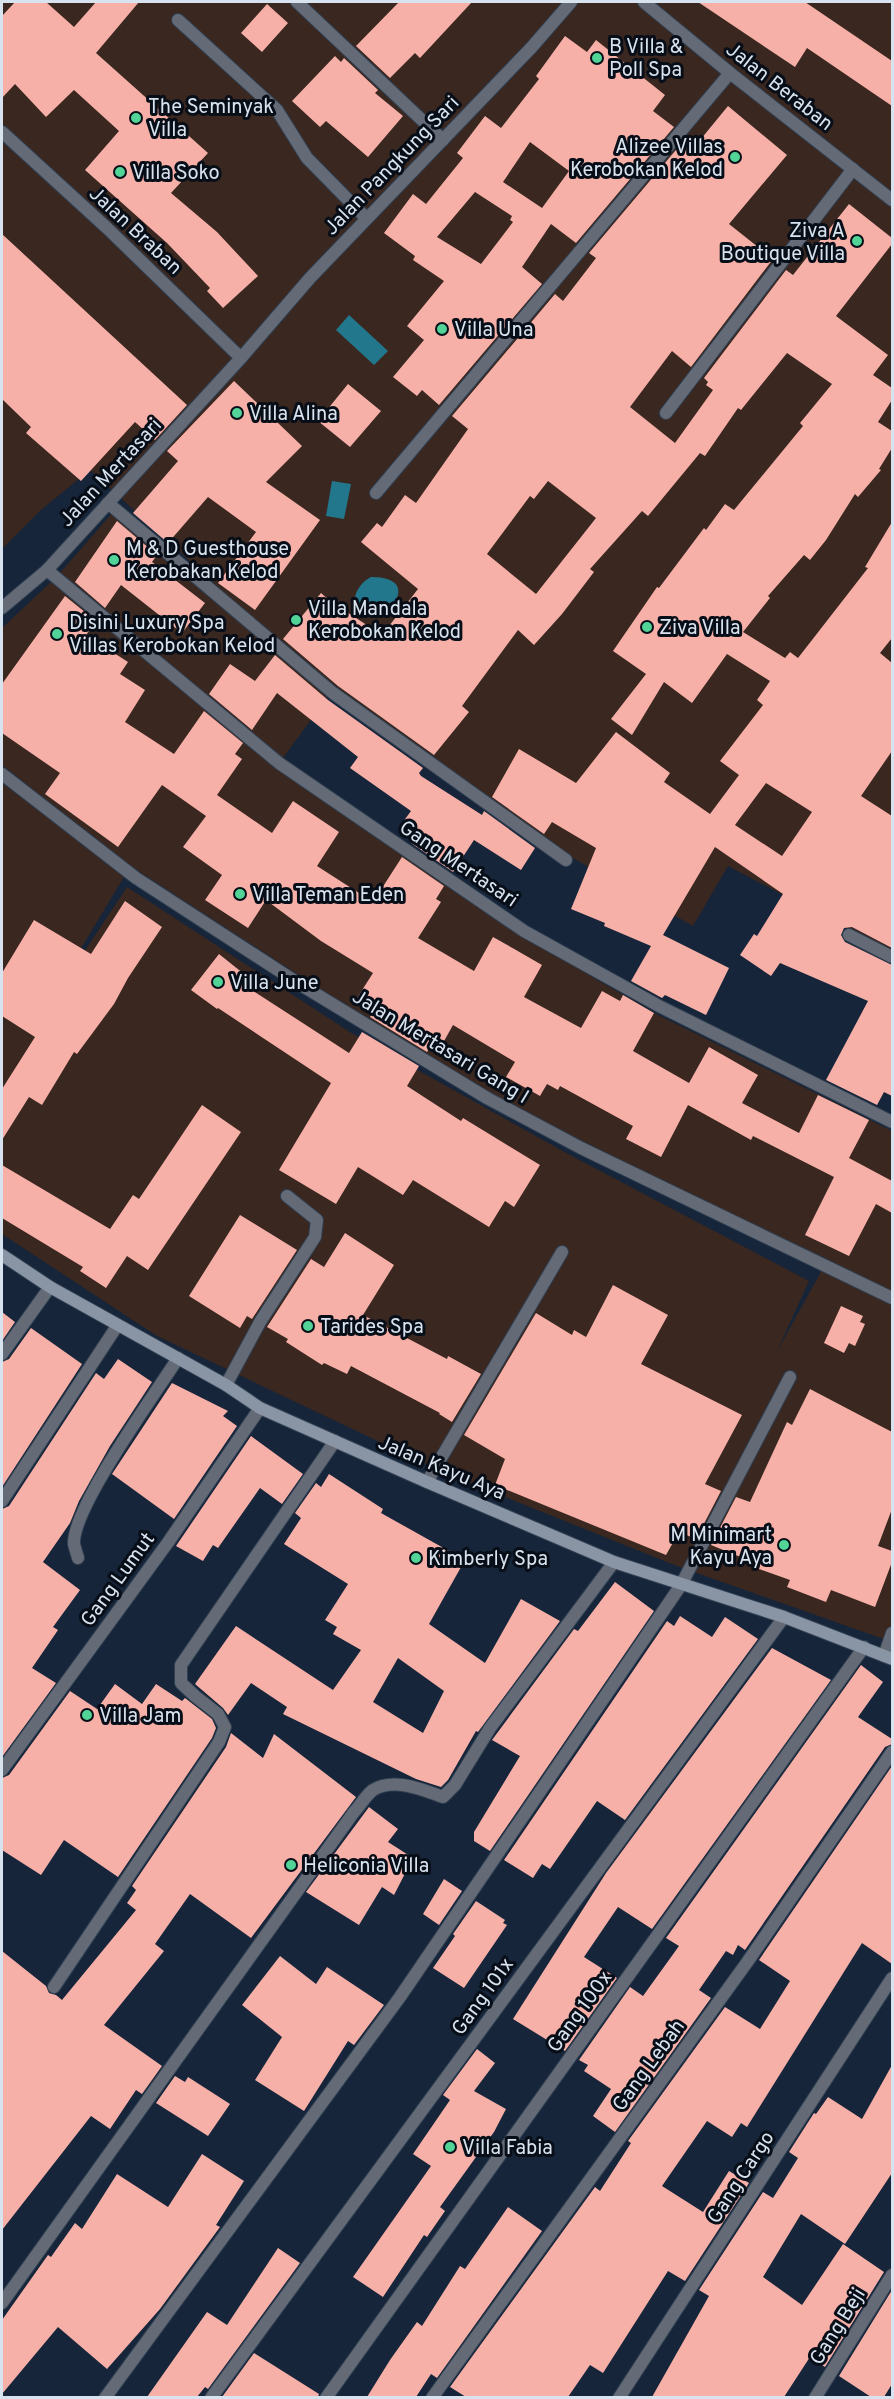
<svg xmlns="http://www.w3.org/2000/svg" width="894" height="2399" font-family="Overpass,sans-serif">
	<rect width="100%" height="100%" fill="#162539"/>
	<path fill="#392720" d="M2,2H892V952L728,866L693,926L571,857L333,688L272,636L90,470L42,509L2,549Z
		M114,511L329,695L283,758L59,574Z
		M51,582L276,766L520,935L656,1014L892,1131V1642L677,1566L445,1473L157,1336L2,1234V783L125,875L31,1032L127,887L353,1034L570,1155L809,1281L777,1351L827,1261L584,1146L411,1048L129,865L2,765V628Z"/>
	<path fill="#22778d" d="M349,315L388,351L374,365L336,330Z
		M332,481L351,484L344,519L326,516Z
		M371,577C386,577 405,581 396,600L390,603L375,602L367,609C345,606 358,583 371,577Z"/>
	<path fill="#f7b0a8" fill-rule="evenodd" d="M15,2H46L74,27L96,2H139L96,53L208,153L171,193L217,232L258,276L223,308L207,291L210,288L167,243L85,170L119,131L74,90L46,117L15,84L2,98V16Z
		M399,2H472L420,58L415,53L390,78L356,46Z
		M698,2H805L892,61V106L807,48L795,67Z
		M267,4L288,23L262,52L241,33Z
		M565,36L587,52L596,40L665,95L653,111L674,127L576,243L551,224L522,267L542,284L439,405L422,390L417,396L393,377L424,340L407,326L444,281L413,260L415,256L384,233L413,194L426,204L463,158L457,153L485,116L501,128L539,79L536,76ZM530,142L569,171L542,208L503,182ZM475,192L512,216L510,220L513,222L481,264L437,237Z
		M335,56L341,62L344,58L378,90L375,93L403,116L368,157L326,121L320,127L292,101Z
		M728,106L787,155L729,224L773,259L691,367L672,351L630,407L675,443L713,390L706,385L708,382L704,378L786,270L793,275L849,204L892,238V244L836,316L888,355L873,375L892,388V400L878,422L892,431V448L879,469L881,470L858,497L855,494L826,540L810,560L804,555L768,596L770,598L743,632L785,658L790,652L798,658L868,568L865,567L892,522V638L880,653L892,663V751L861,796L892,816V948L852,927L844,928L841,935L845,942L892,965V1096L884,1092L877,1105L826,1080L868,1001L780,963L771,976L740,955L754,934L757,936L783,894L715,847L663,935L729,968L706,1015L665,995L662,998L631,981L651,946L604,926L605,923L571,909L596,848L552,822L544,834L492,797L519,749L576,783L616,732L670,773L664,782L710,814L739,775L720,761L763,705L757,700L770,681L727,654L692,703L664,682L632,735L611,719L646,674L613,651L657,587L659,588L704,528L706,530L725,504L734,510L803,426L800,423L832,384L787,353L741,410L738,408L705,456L700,453L648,516L642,511L590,569L594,572L562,614L534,645L518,630L462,706L469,712L434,755L338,686L283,639L321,593L330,601L382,635L418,589L361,542L377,523L382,527L405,495L416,503L468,429L452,416L555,294L563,301L596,258L589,253L686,138L696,145ZM548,481L596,518L536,594L487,554L530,496L534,499ZM766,783L812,812L782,856L735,825Z
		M2,234L187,405L155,440L135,422L81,481L26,433L31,427L2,399Z
		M234,381L302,446L266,482L320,520L255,610L218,583L256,532L208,497L168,543L133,513L178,461L167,451Z
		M348,384L381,411L350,447L318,421Z
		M117,521L157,555L152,562L205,603L182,633L121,585L105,608L75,582Z
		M65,596L96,621L86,635L128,662L120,674L145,690L125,722L174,754L204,711L243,743L235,754L242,759L217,795L272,833L293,801L339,832L317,866L373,902L402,857L444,886L436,899L441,902L418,938L474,971L493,937L516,950L542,965L524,997L581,1028L602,991L620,1001L623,995L654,1013L633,1051L689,1083L709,1047L758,1075L742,1103L799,1133L818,1095L869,1120L849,1158L892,1181V1213L876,1204L849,1256L805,1235L834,1177L753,1136L751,1140L688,1105L661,1157L626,1139L633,1126L560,1086L558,1090L547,1084L540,1096L506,1077L515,1062L453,1025L438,1052L430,1047L427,1052L370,1017L375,1010L357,998L373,973L321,941L266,900L248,928L205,900L222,875L183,847L206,816L162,785L118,847L45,794L60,773L2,733V684Z
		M275,655L328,700L423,768L419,773L421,776L482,815L484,811L535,848L521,870L474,840L453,872L411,843L415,837L400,826L411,811L350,768L358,757L277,693L252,730L209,694L230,664L255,681Z
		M125,901L162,927L128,978L114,1004L77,1054L74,1052L42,1105L29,1097L2,1140V1089L35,1037L2,1016V973L34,920L91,954Z
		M219,954L244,974L238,981L349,1053L362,1032L419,1066L407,1086L461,1121L463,1118L540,1165L514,1207L505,1201L489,1227L413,1180L403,1195L358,1167L336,1204L279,1170L331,1083L218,1008L217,1009L191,990Z
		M202,1105L241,1132L148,1270L127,1256L106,1288L80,1271L83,1267L2,1218V1165L110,1229L133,1195L139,1199Z
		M240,1215L297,1250L252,1319L247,1316L240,1328L189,1296Z
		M345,1233L394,1265L363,1315L447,1359L448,1356L481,1374L452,1422L439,1414L440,1413L351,1366L347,1374L324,1363L322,1365L286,1342L288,1339L267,1327L311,1259L324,1267Z
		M613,1285L668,1315L641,1364L742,1415L705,1484L721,1491L696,1539L679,1532L666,1555L495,1485L505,1459L464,1435L536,1313L572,1335L574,1330L586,1337Z
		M841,1306L863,1316L860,1322L865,1324L855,1346L849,1343L844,1353L824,1343Z
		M2,1312L15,1322L2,1341Z
		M31,1328L82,1364L2,1487V1362L9,1359Z
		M118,1359L152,1382L110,1446L79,1501L70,1523L43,1562L80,1590L53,1627L58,1630L32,1668L56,1683L2,1757V1509L9,1506L96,1373L104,1379Z
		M172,1383L228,1411L223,1416L237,1426L174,1519L112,1474Z
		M810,1389L892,1432V1509L878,1546L892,1551V1562L875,1607L831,1590L826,1602L787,1587L790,1580L759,1569L760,1565L711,1545L736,1497L750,1502L787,1422L792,1425Z
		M251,1436L303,1474L282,1504L260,1488L218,1548L213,1545L203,1561L176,1546Z
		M329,1474L383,1509L381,1513L465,1560L429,1624L485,1663L521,1599L560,1621L478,1732L476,1731L448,1780L441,1787L416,1779L283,1714L287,1707L251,1683L228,1715L223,1708L195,1684L236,1626L333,1690L361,1650L333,1634L337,1627L325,1620L348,1584L284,1544L301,1518L295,1513L316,1483L321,1487ZM398,1658L444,1691L423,1733L373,1702Z
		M615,1582L654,1611L490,1851L474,1841V1832L520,1756L492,1740L574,1629L578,1631Z
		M680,1616L712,1637L725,1617L758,1639L625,1820L597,1801L550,1869L542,1864L533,1878L504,1860L667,1621L674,1626Z
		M772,1648L831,1680L652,1929L618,1907L584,1957L617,1978L565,2051L513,2019L606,1873Z
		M861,1665L883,1682L858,1717L892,1739V1744L885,1747L745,1950L738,1945L733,1955L726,1951L699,1990L711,1998L615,2132L593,2116L611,2089L584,2071L588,2065L579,2060L630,1987L643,1996L679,1946L666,1938Z
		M115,1684L142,1704L156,1684L182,1701L185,1698L212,1719L216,1728L212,1738L118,1877L64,1840L41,1875L2,1850V1778L9,1775L70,1691L97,1709Z
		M231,1733L263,1758L274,1734L356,1797L251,1938L190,1894L155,1944L164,1951L104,2025L162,2066L142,2094L136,2090L110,2129L91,2116L2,2230V1951L46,1986L49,1993L56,1995L62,2000L136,1910L127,1903L136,1890L132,1886L226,1747Z
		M892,1766V1964L862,1943L747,2127L741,2123L732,2137L707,2121L662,2186L703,2212L729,2171L749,2183L685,2281L668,2271L603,2373L590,2365L568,2397H466L450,2387L595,2187L600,2191L631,2143L628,2141L725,2007L760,2029L790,1981L759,1960Z
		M369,1807L398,1829L388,1842L413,1858L394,1895L382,1887L359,1925L306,1892Z
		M444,1879L462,1891L439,1925L423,1914Z
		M476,1901L505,1920L503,1923L507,1925L464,1988L433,1968L455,1936L453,1934Z
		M280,1956L316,1984L327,1967L384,2005L354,2045L348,2041L304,2111L255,2080L282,2037L242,2005Z
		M477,2049L495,2063L474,2091L506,2109L494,2132L440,2207L445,2211L427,2237L424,2235L383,2297L353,2277L431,2166L413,2154L450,2100L443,2095Z
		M892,2065V2173L845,2244L801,2214L763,2277L802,2305L843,2244L884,2272L825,2367L810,2357L784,2397H652L709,2296L699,2290L763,2192L773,2198L798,2158L789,2152L814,2113L816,2114L828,2097L862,2119Z
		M175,2076L185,2082L188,2077L230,2104L208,2136L156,2103Z
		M202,2154L244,2181L216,2225L220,2227L160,2309L107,2369L58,2327L2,2394V2320L48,2255L51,2257L75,2223L82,2229L117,2174L168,2207Z
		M508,2207L542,2231L437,2378L431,2374L416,2397H367L390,2360L417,2322L422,2326L460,2266L465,2269Z
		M278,2248L300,2263L208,2389L205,2387L197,2397H147L207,2312L227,2325Z
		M892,2290V2384L884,2397H871L839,2376Z
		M254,2353L319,2394L318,2397H222Z"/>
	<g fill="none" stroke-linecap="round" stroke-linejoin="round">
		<defs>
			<path id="service" d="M849,935L892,957
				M226,1385L260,1322L315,1237L317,1220L287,1196
				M78,1558C77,1554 75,1549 74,1544C72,1508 156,1393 178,1358"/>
			<path id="minor" d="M297,2L443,140
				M178,20L277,110L307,158L366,218
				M666,413L853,169
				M376,493L730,73
				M108,503L333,693L566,860
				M47,570L279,763L524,931L659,1006L892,1122
				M2,774L136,878L301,985L487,1098L581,1148L892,1298
				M2,1354L50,1287
				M427,1482L562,1252
				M2,1501L117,1326
				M884,1656L892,1633
				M2,1770L169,1541L260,1408
				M54,1987L219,1742L225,1727L218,1714L195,1696L181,1683V1665L335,1441
				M2,2303L354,1812C360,1806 366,1795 373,1790C394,1777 423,1790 443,1797L455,1785L490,1728L614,1562
				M105,2398L400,1997L681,1585L790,1377
				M211,2398L784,1617
				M326,2398L864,1647
				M432,2398L748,1961L892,1752
				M619,2398L892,1978
				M815,2398L892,2275"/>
			<path id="tertiary" d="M644,2L730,73L892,200
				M2,132L107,228L241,358
				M2,608L47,570L241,358L310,278L531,48L571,2"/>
			<path id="secondary" d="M2,1255L50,1287L226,1385L260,1408L427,1482L614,1562L784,1617L892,1659"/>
		</defs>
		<use href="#service" stroke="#314053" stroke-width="14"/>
		<use href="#minor" stroke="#314053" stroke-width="14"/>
		<use href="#tertiary" stroke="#314053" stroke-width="14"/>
		<use href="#secondary" stroke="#314053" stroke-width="14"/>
		<use href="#service" stroke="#646b76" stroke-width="12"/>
		<use href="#minor" stroke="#646b76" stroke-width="12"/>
		<use href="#tertiary" stroke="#646b76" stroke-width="12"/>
		<use href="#secondary" stroke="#8994a5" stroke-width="12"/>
	</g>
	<g fill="#52d397" stroke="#080e17" stroke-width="2">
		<circle cx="597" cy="58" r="6"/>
		<circle cx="136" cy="118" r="6"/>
		<circle cx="735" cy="157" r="6"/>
		<circle cx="120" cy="172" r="6"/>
		<circle cx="857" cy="241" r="6"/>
		<circle cx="442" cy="329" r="6"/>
		<circle cx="237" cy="413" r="6"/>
		<circle cx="114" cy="560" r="6"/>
		<circle cx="296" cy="620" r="6"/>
		<circle cx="647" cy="627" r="6"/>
		<circle cx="57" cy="634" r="6"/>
		<circle cx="240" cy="894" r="6"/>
		<circle cx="218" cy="982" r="6"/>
		<circle cx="308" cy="1326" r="6"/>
		<circle cx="784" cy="1545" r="6"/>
		<circle cx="416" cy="1558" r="6"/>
		<circle cx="87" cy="1715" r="6"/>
		<circle cx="291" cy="1865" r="6"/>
		<circle cx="450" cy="2147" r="6"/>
	</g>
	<g text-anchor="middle" stroke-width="6" stroke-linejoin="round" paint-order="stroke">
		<g font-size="20" fill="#d8e3f0" stroke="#080e17" text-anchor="start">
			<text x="609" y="53">B Villa &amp;<tspan x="609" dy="23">Poll Spa</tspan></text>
			<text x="148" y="113">The Seminyak<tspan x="148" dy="23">Villa</tspan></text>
			<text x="723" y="153" text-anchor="end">Alizee Villas<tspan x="723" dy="23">Kerobokan Kelod</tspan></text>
			<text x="132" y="179">Villa Soko</text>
			<text x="845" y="237" text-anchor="end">Ziva A<tspan x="845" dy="23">Boutique Villa</tspan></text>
			<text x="454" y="336">Villa Una</text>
			<text x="249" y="420">Villa Alina</text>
			<text x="126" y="555">M &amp; D Guesthouse<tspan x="126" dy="23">Kerobakan Kelod</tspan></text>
			<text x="308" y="615">Villa Mandala<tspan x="308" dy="23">Kerobokan Kelod</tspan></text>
			<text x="69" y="629">Disini Luxury Spa<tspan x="69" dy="23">Villas Kerobokan Kelod</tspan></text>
			<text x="659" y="634">Ziva Villa</text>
			<text x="252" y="901">Villa Teman Eden</text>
			<text x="230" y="989">Villa June</text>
			<text x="320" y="1333">Tarides Spa</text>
			<text x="772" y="1541" text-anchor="end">M Minimart<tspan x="772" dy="23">Kayu Aya</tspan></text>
			<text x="428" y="1565">Kimberly Spa</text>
			<text x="99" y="1722">Villa Jam</text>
			<text x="303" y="1872">Heliconia Villa</text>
			<text x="462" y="2154">Villa Fabia</text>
		</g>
		<g font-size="20" fill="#d8e3f0" stroke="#080e17">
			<text transform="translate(780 86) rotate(38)" y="7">Jalan Beraban</text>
			<text transform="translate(391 165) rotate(-46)" y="7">Jalan Pangkung Sari</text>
			<text transform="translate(136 230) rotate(43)" y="7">Jalan Braban</text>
			<text transform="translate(110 472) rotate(-47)" y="7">Jalan Mertasari</text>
			<text transform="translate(459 863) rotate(34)" y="7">Gang Mertasari</text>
			<text transform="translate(441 1046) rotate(31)" y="7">Jalan Mertasari Gang I</text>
			<text transform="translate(442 1467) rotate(23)" y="7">Jalan Kayu Aya</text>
			<text transform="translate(117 1579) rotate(-54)" y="7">Gang Lumut</text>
			<text transform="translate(482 1996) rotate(-54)" y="7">Gang 101x</text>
			<text transform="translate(579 2011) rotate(-54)" y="7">Gang 100x</text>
			<text transform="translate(648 2065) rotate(-54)" y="7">Gang Lebah</text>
			<text transform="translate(740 2177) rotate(-57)" y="7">Gang Cargo</text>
			<text transform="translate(837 2326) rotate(-58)" y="7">Gang Beji</text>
		</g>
	</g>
	<rect width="894" height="2399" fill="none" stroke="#d8e3f0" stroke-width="6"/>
</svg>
